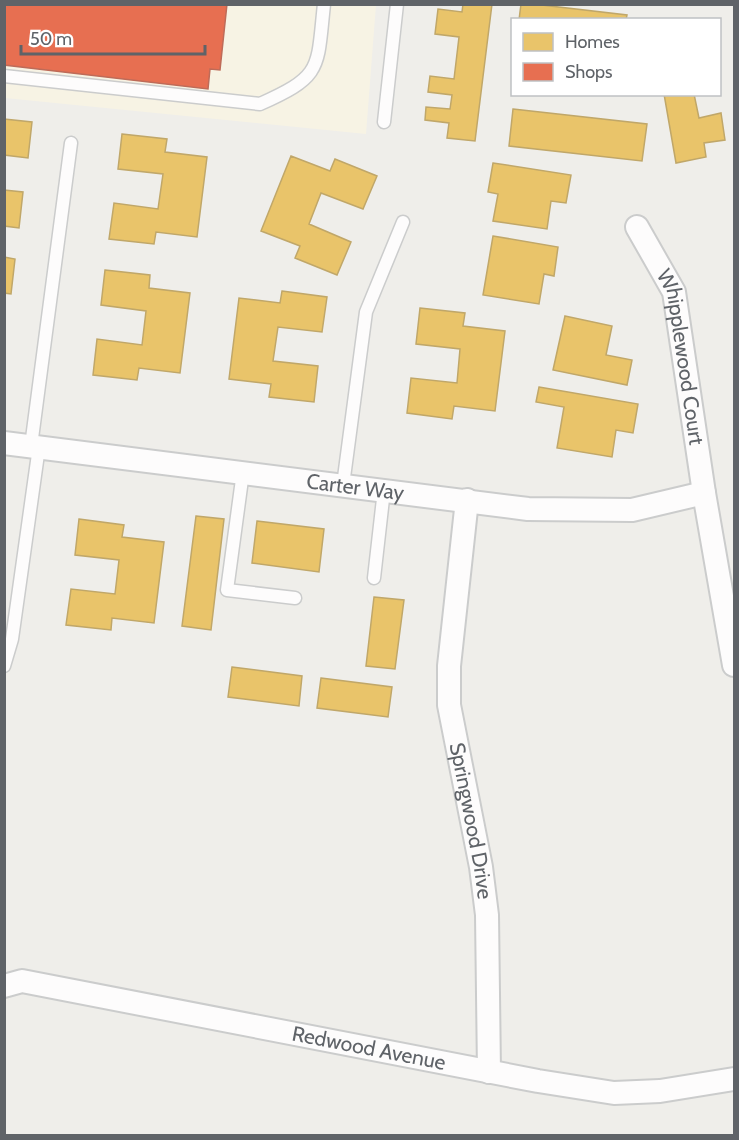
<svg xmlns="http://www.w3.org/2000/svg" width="739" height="1140" font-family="Cabin,sans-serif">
	<rect width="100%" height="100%" fill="#efeeea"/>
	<path fill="#f7f3e4" d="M4,5H376L366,134L5,98Z"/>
	<path fill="#e9c46a" stroke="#c0a769" stroke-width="1.5" d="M463,4H492L475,141L447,138L449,123L425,120L426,107L450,109L452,95L428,92L430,76L454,79L459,37L435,34L438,9L462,12Z
		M521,4H533L627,15L626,20H519Z
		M664,94H694L699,118L721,113L725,140L704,143L706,157L676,163Z
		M513,109L647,124L642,161L509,146Z
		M4,119L32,122L28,158L4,155Z
		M122,134L167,139L165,152L207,157L197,237L156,232L154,244L109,239L114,203L158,209L163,174L118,169Z
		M291,156L330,171L335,159L377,176L363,209L321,193L309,224L351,242L337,275L295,258L300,246L261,231Z
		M493,163L571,175L566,203L551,201L547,229L493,221L498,194L488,192Z
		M4,190L23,192L19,228L4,226Z
		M493,236L558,247L554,276L544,274L539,304L483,295Z
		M4,257L15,259L11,294L4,293Z
		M105,270L150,275L149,288L190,293L180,373L139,368L137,380L93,375L97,339L142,345L146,311L101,305Z
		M282,291L327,297L322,332L278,327L273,361L318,366L314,402L269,397L271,384L229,379L239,298L280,303Z
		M420,308L465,313L463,326L505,331L495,411L454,406L452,419L407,413L411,378L457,383L460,349L416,344Z
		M565,316L612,326L606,355L632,360L627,385L553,370Z
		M539,387L638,404L633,433L616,430L612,457L557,448L564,407L536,402Z
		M196,516L224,519L211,630L182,626Z
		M79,519L124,525L122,537L164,542L154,623L112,618L111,630L66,625L71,589L115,594L119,560L75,555Z
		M257,521L324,529L319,572L252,563Z
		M374,597L404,600L395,669L366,666Z
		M232,667L302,676L299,706L228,697Z
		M321,678L392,687L388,717L317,708Z"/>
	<path fill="#e76f51" stroke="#be6b58" stroke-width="1.5" d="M4,4H227L220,70L210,69L208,89L4,65Z"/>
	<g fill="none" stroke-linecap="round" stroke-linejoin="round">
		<defs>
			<path id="lane" d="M4,76L260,104C323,76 317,69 324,4
				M384,122L397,4
				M31,446L71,143
				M243,472L227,590L295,598
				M343,485L366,312L403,222
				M374,578L384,490
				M4,666L12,639L39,447"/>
			<g id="street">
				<path id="s1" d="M637,227L674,292L704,493L734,665"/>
				<path id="s2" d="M4,443L528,509L632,510L704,493"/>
				<path id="s3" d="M467,500L449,666V705L481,867L487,915L489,1072"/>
				<path id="s4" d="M4,986L22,981L538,1081L614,1093L660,1091L734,1079"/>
			</g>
		</defs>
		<use href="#lane" stroke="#cbcccc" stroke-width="15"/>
		<use href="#street" stroke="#cbcccc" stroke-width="26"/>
		<use href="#lane" stroke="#fdfcfc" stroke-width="12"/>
		<use href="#street" stroke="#fdfcfc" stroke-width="22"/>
	</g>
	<g text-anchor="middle" stroke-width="6" stroke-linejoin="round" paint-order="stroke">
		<g font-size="21" fill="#5f6368" stroke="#fff">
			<text dy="7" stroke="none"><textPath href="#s1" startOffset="140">Whipplewood Court</textPath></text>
			<text dy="7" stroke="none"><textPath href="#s2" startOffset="354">Carter Way</textPath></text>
			<text dy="7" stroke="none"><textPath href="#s3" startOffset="324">Springwood Drive</textPath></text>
			<text dy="7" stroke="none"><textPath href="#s4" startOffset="372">Redwood Avenue</textPath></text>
		</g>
	</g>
	<rect width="739" height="1140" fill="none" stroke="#5f6368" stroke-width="12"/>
	<rect x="511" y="18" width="210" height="78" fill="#ffffff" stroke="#bfc1c3" stroke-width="1.5"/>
	<rect x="523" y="33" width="30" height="18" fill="#e9c46a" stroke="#bfc1c3" stroke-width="1.5"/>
	<text x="565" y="48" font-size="18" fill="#5f6368">Homes</text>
	<rect x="523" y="63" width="30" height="18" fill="#e76f51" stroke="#bfc1c3" stroke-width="1.5"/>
	<text x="565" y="78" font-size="18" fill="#5f6368">Shops</text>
	<path d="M21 45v9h184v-9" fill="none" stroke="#5f6368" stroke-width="3"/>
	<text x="30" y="45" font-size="18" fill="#5f6368" stroke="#ffffff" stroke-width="4.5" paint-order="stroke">50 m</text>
</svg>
